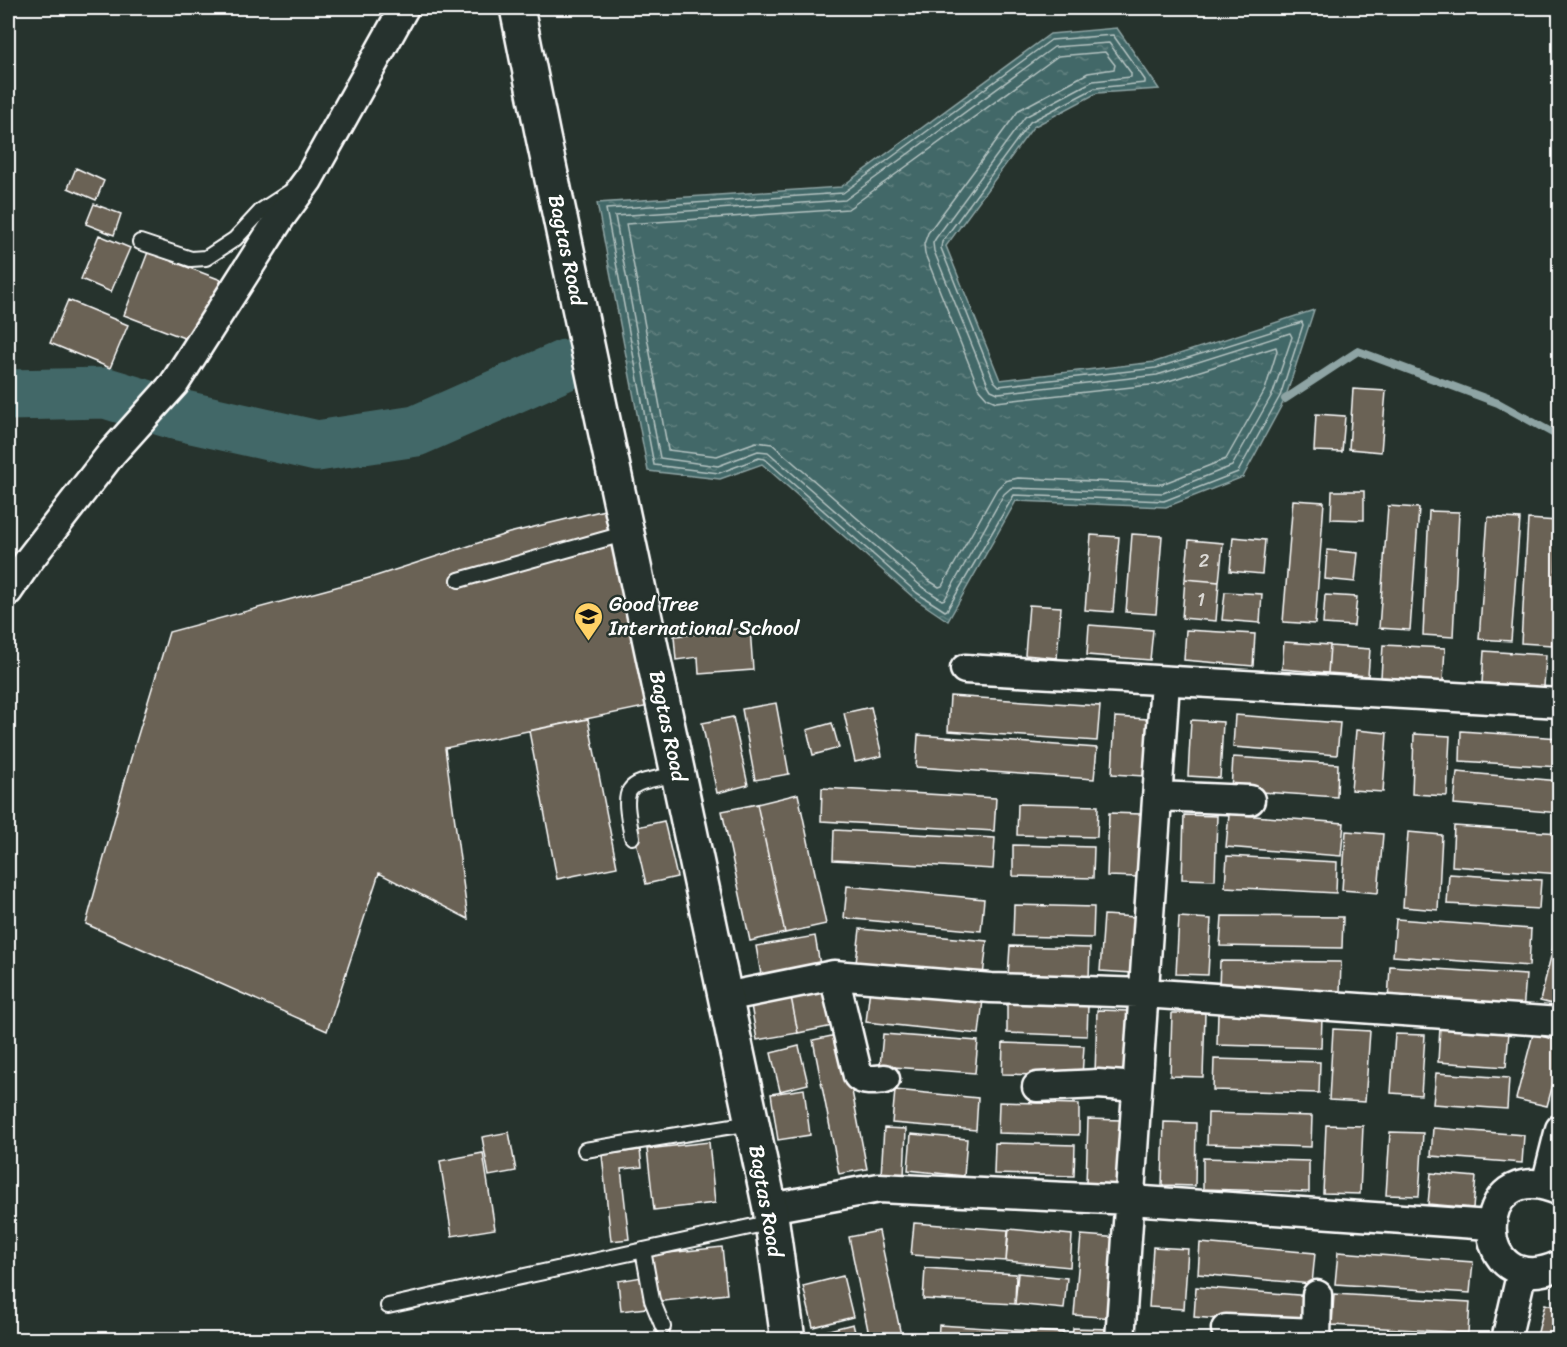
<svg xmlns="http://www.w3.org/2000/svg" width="1567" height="1347" font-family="Sriracha,sans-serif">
	<defs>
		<pattern id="water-ripples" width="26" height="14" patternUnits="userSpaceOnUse" patternTransform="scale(1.5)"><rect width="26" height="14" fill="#436867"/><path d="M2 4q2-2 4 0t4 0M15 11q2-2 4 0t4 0" fill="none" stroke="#5f7f7e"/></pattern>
	</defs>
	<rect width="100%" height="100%" fill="#26332d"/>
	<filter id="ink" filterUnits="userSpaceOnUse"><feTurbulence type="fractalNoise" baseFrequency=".0167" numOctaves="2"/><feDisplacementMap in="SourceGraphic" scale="12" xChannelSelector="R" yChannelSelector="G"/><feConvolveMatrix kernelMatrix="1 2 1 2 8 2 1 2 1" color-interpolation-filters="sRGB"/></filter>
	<g filter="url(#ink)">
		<path fill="url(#water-ripples)" stroke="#8ea4a4" stroke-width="1.5" d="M1117,28L1159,89L1097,93L1033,127L946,246L1000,380L1155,362L1314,310L1285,399L1243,477L1166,507L1016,501L948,621L914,598L762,464L720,479L648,471L597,203L841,187L1050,34Z"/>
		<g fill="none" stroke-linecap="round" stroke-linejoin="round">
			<path stroke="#b4c3c2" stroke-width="1.5" d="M1113,35L1145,80V83L1095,88L1030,122L942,242L941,248L994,381L999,386L1156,368L1302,322L1303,325L1280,396L1238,472L1164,501L1014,495L947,610L945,611L917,593L765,459L759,458L719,473L654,465L606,209L843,193L1051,40Z
				M1109,43L1131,73V77L1093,81L1025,117L936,238L933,243L934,251L988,385L991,390L998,393L1157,375L1290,333L1292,337L1273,393L1232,466L1163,493L1011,488L1004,494L945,599L942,600L922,587L768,452L758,451L718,466L660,458L615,216L845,200L1054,47Z
				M1105,52L1115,65L1114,69L1088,73L1019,110L928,233L924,244L925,254L979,389L987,398L996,402L1159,384L1276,347L1277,351L1265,390L1226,459L1162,484L1018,478L1005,481L997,489L942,586L939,587L928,580L772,444L756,442L717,456L668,450L626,224L848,209L1058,56Z"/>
			<path stroke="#8ea4a4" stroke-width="8" d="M1285,399L1358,351L1498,403L1560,437"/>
			<path stroke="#436867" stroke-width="51" d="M8,395L106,393L175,414L317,446L416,431L565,365"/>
		</g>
		<path fill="#6b6254" stroke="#fff" stroke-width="1.5" d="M76,168L104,181L96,200L68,188Z
			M94,204L121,214L114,235L86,224Z
			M99,235L130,248L111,292L81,279Z
			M148,252L221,280L197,343L124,315Z
			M68,300L128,325L110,368L50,343Z
			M1353,389L1386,391L1381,452L1349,449Z
			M1316,414L1345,416L1342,452L1314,451Z
			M1332,491H1364V520L1331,519Z
			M1293,500L1324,502L1315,624L1283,622Z
			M1388,506L1419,508L1410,630L1379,628Z
			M613,508L654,705L445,748L468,919L379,873L327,1031L86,924L131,758L169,632L373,577L509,533Z
			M1429,511L1459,512L1453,637L1423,635Z
			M1488,517L1520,519L1511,641L1479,639Z
			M1528,519L1558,521L1552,645L1521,643Z
			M1132,534L1162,536L1156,614L1126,612Z
			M1091,535L1119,537L1113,612L1085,610Z
			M1233,537L1265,540L1262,574L1230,571Z
			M1189,540L1223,543L1219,582L1185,579Z
			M1327,550L1358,553L1355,582L1325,579Z
			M1185,579L1219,582L1216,621L1182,618Z
			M1225,592L1262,594L1260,623L1222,620Z
			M1325,595L1357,597L1354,626L1323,624Z
			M1029,605L1061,607L1057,658L1025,655Z
			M1089,625L1153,630L1150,660L1087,655Z
			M750,628L753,670L699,674L698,657L676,660L674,636L696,634V632Z
			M1186,630L1255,634L1253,666L1184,660Z
			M1284,642L1330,645L1328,673L1282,669Z
			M1383,645L1445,648L1443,681L1381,677Z
			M1330,646L1370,649L1368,676L1328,673Z
			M1484,651L1546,655L1544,687L1482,683Z
			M950,696L1100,706L1097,741L948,731Z
			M776,703L789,774L755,780L742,709Z
			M871,707L882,756L855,762L844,713Z
			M1235,715L1340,723L1337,755L1233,747Z
			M733,717L748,785L717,793L702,723Z
			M1115,717L1148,719L1144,776L1112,774Z
			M588,719L617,867L557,879L529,731Z
			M1191,720L1223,722L1220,778L1188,776Z
			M832,723L839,748L813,755L807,730Z
			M1356,730L1387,733L1383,792L1351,790Z
			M1461,731L1560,738V767L1460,761Z
			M1414,734L1450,736L1447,796L1412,794Z
			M918,735L1097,748L1094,779L916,767Z
			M1233,757L1338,764L1337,797L1231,790Z
			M1457,772L1560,781V813L1454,804Z
			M822,788L996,798L994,831L821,821Z
			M798,794L826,924L785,933L757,804Z
			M757,804L785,933L750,941L722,811Z
			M1018,804L1098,806L1097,837L1017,835Z
			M1109,813L1142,814L1139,877L1107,876Z
			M1229,814L1344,823L1341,856L1226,847Z
			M1184,815L1217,816L1215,880L1182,879Z
			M664,821L677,877L646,884L633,828Z
			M1454,826L1560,833V874L1452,866Z
			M834,830L995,838L993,869L833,860Z
			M1346,831L1383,834L1378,893L1342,890Z
			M1408,832L1442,835L1438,910L1403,907Z
			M1013,845L1094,847L1093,878L1013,876Z
			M1227,856L1337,862L1336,893L1225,887Z
			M1449,874L1541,880L1539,909L1447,904Z
			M847,886L984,899L981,931L844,918Z
			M1014,905L1094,907L1093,938L1013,936Z
			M1104,915L1136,917L1132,973L1100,971Z
			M1222,916L1343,917L1342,948L1220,946Z
			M1179,917L1211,919L1208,975L1176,974Z
			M1396,919L1531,929L1529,966L1393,956Z
			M860,929L987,941L983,976L856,963Z
			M815,936L820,965L761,975L756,946Z
			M1555,940L1560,941V1006L1540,1001Z
			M1010,946L1090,948L1089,979L1008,977Z
			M1220,961L1341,962L1340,993L1219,988Z
			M1390,966L1526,975L1523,1012L1388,1002Z
			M870,988L983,1000L979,1034L866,1022Z
			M827,991L833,1026L798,1033L791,997Z
			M791,997L798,1033L757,1040L751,1005Z
			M1007,1002L1088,1005L1087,1036L1007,1033Z
			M1097,1010L1129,1011L1128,1074H1095Z
			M1172,1013H1205L1203,1077L1170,1076Z
			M1218,1014L1322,1017L1321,1048L1217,1045Z
			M1440,1027L1509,1032L1506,1067L1438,1062Z
			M1333,1029L1370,1031L1365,1102L1329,1100Z
			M841,1034L867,1169L839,1174L813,1040Z
			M883,1034L978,1041L975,1073L880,1066Z
			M1395,1034L1425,1035L1421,1095L1391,1093Z
			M1533,1034L1560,1041V1059L1547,1106L1516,1099Z
			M1003,1043L1084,1046L1082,1076L1002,1074Z
			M799,1046L808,1084L780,1091L771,1053Z
			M1214,1059L1320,1062L1319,1093L1213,1090Z
			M1436,1073L1509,1078L1507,1109L1433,1104Z
			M804,1089L810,1135L778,1140L771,1094Z
			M895,1090L978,1098L976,1130L892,1123Z
			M999,1102L1079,1104V1135L998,1133Z
			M1208,1113L1312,1116L1311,1147L1207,1144Z
			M1088,1119L1121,1120L1119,1184L1086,1183Z
			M1164,1122L1196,1123L1195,1186L1162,1185Z
			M1326,1125L1363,1126L1360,1194L1323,1193Z
			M884,1128L906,1129L904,1176L881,1175Z
			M1433,1128L1524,1135L1522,1163L1431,1156Z
			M509,1132L516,1171L489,1176L482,1137Z
			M1390,1132L1423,1133L1419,1196L1386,1195Z
			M911,1134L967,1139L964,1176L908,1170Z
			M709,1142L715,1203L654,1210L647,1149Z
			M995,1143L1075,1145L1074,1176L994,1174Z
			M640,1150L642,1167L621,1169L629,1239L611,1241L602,1155Z
			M483,1153L495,1229L452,1236L440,1161Z
			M1203,1158L1309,1161V1192L1203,1189Z
			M1431,1173L1476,1177L1473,1208L1428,1204Z
			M914,1223L1008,1230L1006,1261L911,1255Z
			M1009,1229L1072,1235L1070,1267L1006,1261Z
			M879,1231L902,1340H870L849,1237Z
			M1081,1235L1121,1238L1114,1318L1074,1315Z
			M1200,1243L1315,1253L1312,1284L1198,1274Z
			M722,1247L727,1294L655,1302L650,1255Z
			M1153,1247L1188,1249L1184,1309L1149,1307Z
			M1338,1252L1473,1262L1470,1293L1335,1284Z
			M925,1268L1016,1274L1015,1304L923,1299Z
			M1018,1273L1067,1278L1064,1309L1015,1304Z
			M843,1276L853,1317L813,1327L803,1286Z
			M642,1277L646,1308L621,1311L618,1281Z
			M1196,1287L1311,1296L1308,1326L1194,1317Z
			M1334,1294L1470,1302L1468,1333L1332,1325Z
			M1545,1304L1560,1308V1340H1536Z
			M853,1324L857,1340H827L825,1331Z
			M939,1325L1063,1333V1340H938Z
			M1073,1328L1112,1329L1111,1340H1072Z"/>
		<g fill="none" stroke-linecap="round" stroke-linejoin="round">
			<defs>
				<path id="service" d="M140,242L191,259L206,258L235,239L262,210L288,193
					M459,580L627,533
					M632,837C621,781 625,785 678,774
					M585,1150L751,1123
					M643,1250L652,1300L663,1327
					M388,1306L772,1222"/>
				<path id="minor" d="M8,591L29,560L111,454L174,384L280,218L308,180L404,8
					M965,669L1560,703
					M1157,796L1250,800
					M834,975L858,1076C865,1082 875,1080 885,1079
					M725,997L834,975L991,988L1144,993L1560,1022
					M1037,1087L1098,1084L1137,1087
					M1546,1185L1560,1129
					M1560,1191C1468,1150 1470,1307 1560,1265
					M770,1208L879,1188L1130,1200L1490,1225
					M1226,1329L1316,1333
					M1120,1340L1165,682
					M1316,1340L1317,1295
					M1506,1340L1522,1271"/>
				<path id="tertiary" d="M517,8L543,137L770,1208L788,1340"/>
			</defs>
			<use href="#service" stroke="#fff" stroke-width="18"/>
			<use href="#minor" stroke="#fff" stroke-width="33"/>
			<use href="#tertiary" stroke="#fff" stroke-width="38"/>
			<use href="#service" stroke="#26332d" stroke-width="14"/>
			<use href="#minor" stroke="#26332d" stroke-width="28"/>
			<use href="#tertiary" stroke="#26332d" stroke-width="33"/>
		</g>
	</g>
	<defs>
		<symbol id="school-pin" viewBox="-11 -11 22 30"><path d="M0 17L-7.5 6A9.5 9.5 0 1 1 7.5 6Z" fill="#ffd166" stroke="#26332d"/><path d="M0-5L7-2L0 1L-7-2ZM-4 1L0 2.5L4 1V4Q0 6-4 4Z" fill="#111"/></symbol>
	</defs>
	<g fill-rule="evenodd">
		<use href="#school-pin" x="572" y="600" width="33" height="45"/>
	</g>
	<g text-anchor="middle" stroke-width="5" stroke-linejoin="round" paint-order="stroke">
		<g font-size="18" fill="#dad8d4">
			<text x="1204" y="567">2</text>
			<text x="1201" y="606">1</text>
		</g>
		<g font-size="21" fill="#fff" stroke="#26332d">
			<text transform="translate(567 250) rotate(78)" y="7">Bagtas Road</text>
			<text transform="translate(668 726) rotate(78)" y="7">Bagtas Road</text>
			<text transform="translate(766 1201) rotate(80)" y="7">Bagtas Road</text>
		</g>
		<g font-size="21" fill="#fff" stroke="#26332d" text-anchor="start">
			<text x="609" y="611">Good Tree<tspan x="609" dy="24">International School</tspan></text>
		</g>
	</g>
	<rect width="1567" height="1347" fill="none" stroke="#26332d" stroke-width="30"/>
	<rect x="15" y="15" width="1537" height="1317" fill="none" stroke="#fff" stroke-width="2" filter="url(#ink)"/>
</svg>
